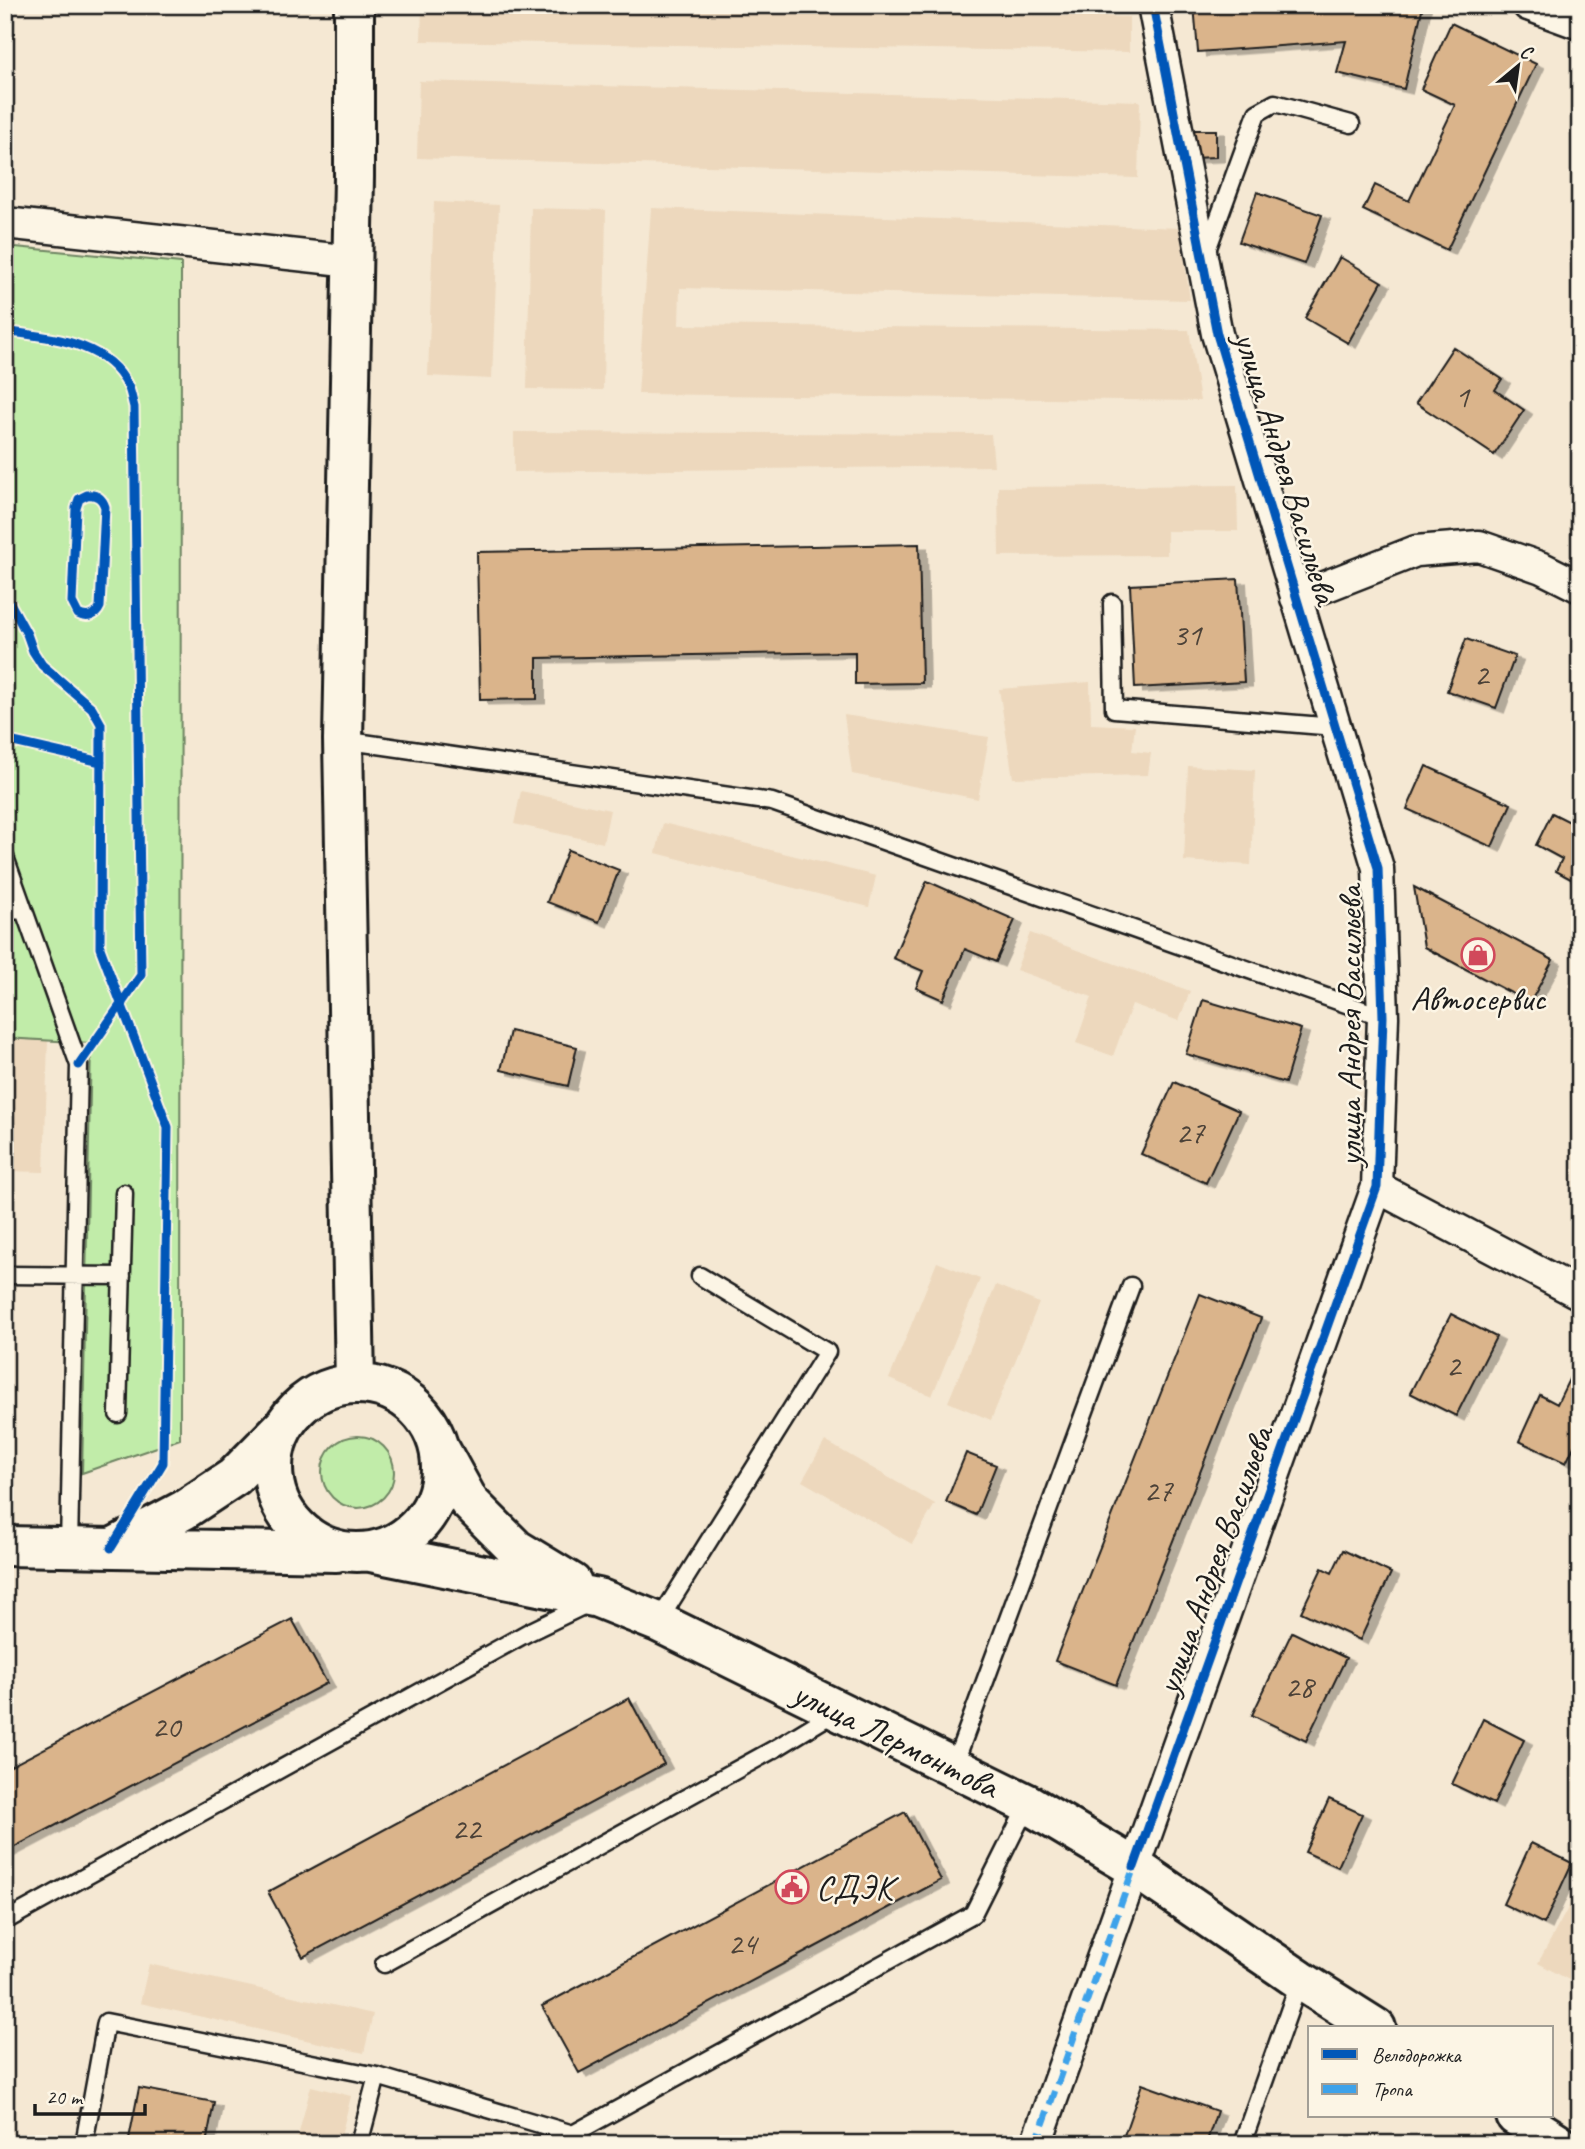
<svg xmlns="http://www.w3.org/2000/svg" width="1585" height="2149" font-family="Caveat,sans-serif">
	<defs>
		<filter id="shadow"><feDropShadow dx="8" dy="4.5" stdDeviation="0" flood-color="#0004"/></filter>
	</defs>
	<rect width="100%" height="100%" fill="#f5e8d3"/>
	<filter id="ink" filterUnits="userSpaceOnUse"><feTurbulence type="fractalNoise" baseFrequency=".0143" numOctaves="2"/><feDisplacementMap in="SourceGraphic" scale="14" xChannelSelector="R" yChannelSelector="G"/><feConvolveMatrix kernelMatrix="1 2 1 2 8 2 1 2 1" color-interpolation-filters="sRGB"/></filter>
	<g filter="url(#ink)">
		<path fill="#edd8bd" d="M422,5L1129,17V52L421,41Z
			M419,81L1140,101L1138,178L417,158Z
			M434,202L499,205L492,379L428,376Z
			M531,208L606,210L603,390L527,389Z
			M651,208L1180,228L1190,300L680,288L679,325L1189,330L1200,401L638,394Z
			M514,432L991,434L994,466L514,472Z
			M1237,485L1238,531H1167V555L999,556L998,487Z
			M1090,682L1091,724L1135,726L1132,751L1151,753L1148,775L1013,778L999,689Z
			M844,715L989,737L978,799L852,774Z
			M1188,766L1255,770L1251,865L1184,861Z
			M521,791L610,810L603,843L514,824Z
			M663,823L876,876L869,907L656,853Z
			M1030,933L1190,991L1179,1021L1132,1004L1113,1056L1076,1043L1092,997L1016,970Z
			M5,1038L48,1040L44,1172L5,1171Z
			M937,1262L980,1279L932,1396L889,1379Z
			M996,1285L1039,1303L991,1420L948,1402Z
			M825,1441L935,1504L912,1544L802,1481Z
			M1580,1886V1986L1538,1963Z
			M149,1964L373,2014L364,2053L140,2003Z
			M311,2086L351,2096L339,2144H296Z"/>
		<path fill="#c1eca9" stroke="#6e8462" stroke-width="2" d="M5,246L181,263L180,1439L82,1473L91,1043L5,1038Z
			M322 1472a36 36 0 1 1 72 0a36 36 0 1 1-72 0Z"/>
		<path fill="#dab48b" stroke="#1c1c1c" stroke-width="2" filter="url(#shadow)" d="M1194,5H1423L1404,89L1337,73L1346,41L1198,52Z
			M1451,23L1536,64L1447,250L1363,210L1375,185L1409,201L1455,105L1421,89Z
			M1580,92V112L1572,108Z
			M1192,130H1216V157L1192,158Z
			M1257,192L1322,215L1304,264L1239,242Z
			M1340,257L1382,282L1348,343L1305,318Z
			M1453,347L1502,379L1495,390L1524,410L1494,455L1416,403Z
			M919,544L922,683L855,684V652L537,658V699L480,700L477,552Z
			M1238,579L1244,682L1135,688L1130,585Z
			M1466,639L1515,656L1496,708L1447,691Z
			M1426,766L1511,804L1492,847L1407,809Z
			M1552,813L1580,827V884L1556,871L1562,859L1536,845Z
			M568,850L619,870L599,922L547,902Z
			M927,881L1015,920L996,962L965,949L943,1000L916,988L923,971L893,958Z
			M1414,887L1553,960L1530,1003L1424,947Z
			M1203,1000L1301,1029L1285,1083L1186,1054Z
			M510,1031L577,1047L568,1086L501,1070Z
			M1174,1082L1239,1111L1206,1183L1141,1154Z
			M1200,1294L1261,1318L1116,1685L1055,1661Z
			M1451,1314L1496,1337L1456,1416L1410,1393Z
			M1572,1373L1580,1377V1434L1566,1463L1519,1441L1540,1395L1557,1404Z
			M966,1453L996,1465L976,1515L946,1502Z
			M1343,1550L1391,1573L1360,1640L1301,1612L1322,1568L1332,1573Z
			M292,1619L327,1683L5,1852V1769Z
			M1292,1632L1346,1658L1306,1741L1252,1715Z
			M629,1698L664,1764L303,1957L268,1892Z
			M1483,1719L1524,1740L1494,1804L1452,1784Z
			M1329,1799L1362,1814L1338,1867L1305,1852Z
			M905,1812L941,1880L579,2073L542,2006Z
			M1531,1843L1572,1863L1544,1924L1503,1904Z
			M1142,2084L1217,2111L1206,2144H1121Z
			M139,2088L214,2102L206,2144H128Z"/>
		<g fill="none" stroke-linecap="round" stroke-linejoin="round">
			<defs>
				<path id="lane" d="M1206,253L1257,113L1275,103L1351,124
					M1112,603L1114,709L1335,727
					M343,740L772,802L1383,1017
					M5,857L79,1065L69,1547
					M5,911L24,910
					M5,1275L122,1276
					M118,1414L124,1193
					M658,1622L827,1352L700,1276
					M953,1768L1131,1286
					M5,1921L527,1633L587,1604
					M384,1964L778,1747L837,1711
					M84,2144L106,2022L377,2076
					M359,2144L377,2076L573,2134L973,1914L1028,1804
					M1242,2144L1300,1980"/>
				<path id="street" d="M1528,5L1580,24
					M5,223L352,261
					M1296,598L1416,551L1479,546L1542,568L1580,587
					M1377,1187L1580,1294
					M1036,2144L1377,1187L1383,1017L1378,868L1217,334L1153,5"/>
				<path id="secondary" d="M354,5V177L343,740L355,1384
					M273 1468a84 84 0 1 1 168 0a84 84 0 1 1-168 0Z
					M441,1451L469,1502L516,1549L572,1583
					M5,1546L336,1552
					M116,1546L184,1510L234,1477L282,1428
					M370,1552L598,1598L658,1622L1028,1804L1134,1867L1300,1980L1376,2028
					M1516,2116L1560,2144"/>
			</defs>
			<use href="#lane" stroke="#1c1c1c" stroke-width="21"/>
			<use href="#street" stroke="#1c1c1c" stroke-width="35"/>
			<use href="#secondary" stroke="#1c1c1c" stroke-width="44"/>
			<use href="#lane" stroke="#fcf5e5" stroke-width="16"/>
			<use href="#street" stroke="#fcf5e5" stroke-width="30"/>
			<use href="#secondary" stroke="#fcf5e5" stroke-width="38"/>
			<path stroke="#3da2ea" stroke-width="7" stroke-dasharray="14 7" stroke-linecap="butt" d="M1036,2144L1134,1867"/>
			<defs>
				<path id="cycleway" d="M5,331C49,338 105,340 128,386C131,392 132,400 134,407L141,975L79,1065
					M87,495C97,494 102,498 105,507L100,607C96,616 87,619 78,614L72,602L76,508L79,499Z
					M5,594L27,634L33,651L42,665L92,708L101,724L100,948L168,1127L163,1463L111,1548
					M5,740L101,762
					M1134,1867L1377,1187L1383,1017L1378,868L1217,334L1153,5"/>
			</defs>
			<use href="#cycleway" stroke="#fcf5e5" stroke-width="13"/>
			<use href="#cycleway" stroke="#0057b8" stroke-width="9"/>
		</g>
	</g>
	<defs>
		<symbol id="shop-ring" viewBox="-11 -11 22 22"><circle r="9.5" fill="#fcf5e5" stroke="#d1495b" stroke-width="1.5"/><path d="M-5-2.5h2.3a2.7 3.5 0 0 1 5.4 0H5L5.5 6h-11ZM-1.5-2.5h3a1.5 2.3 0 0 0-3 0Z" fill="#d1495b"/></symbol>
		<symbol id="civic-ring" viewBox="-11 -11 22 22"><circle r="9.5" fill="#fcf5e5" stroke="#d1495b" stroke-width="1.5"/><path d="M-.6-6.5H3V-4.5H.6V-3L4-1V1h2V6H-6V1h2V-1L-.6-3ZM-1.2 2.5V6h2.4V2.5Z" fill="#d1495b"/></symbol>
	</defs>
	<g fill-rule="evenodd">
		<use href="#shop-ring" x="1459" y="936" width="38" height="38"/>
		<use href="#civic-ring" x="773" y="1868" width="38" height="38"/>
	</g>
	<g text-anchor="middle" stroke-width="5" stroke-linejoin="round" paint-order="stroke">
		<g font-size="32" fill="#4c4238">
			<text x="1462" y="407">1</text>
			<text x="1187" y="645">31</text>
			<text x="1481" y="685">2</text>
			<text x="1190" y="1143">27</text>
			<text x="1453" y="1376">2</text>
			<text x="1158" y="1501">27</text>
			<text x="1299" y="1697">28</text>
			<text x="166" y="1737">20</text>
			<text x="466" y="1839">22</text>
			<text x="742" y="1954">24</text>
		</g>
		<g font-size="35" fill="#1c1c1c" stroke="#fcf5e5">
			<text transform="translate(1287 468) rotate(73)" y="12">улица Андрея Васильева</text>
			<text transform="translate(1349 1026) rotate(-90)" y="12">улица Андрея Васильева</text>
			<text transform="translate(1214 1560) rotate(-70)" y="12">улица Андрея Васильева</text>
			<text transform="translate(896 1739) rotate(26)" y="12">улица Лермонтова</text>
		</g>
		<g font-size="35" fill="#1c1c1c" stroke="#fcf5e5">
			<text x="1478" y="1010">Автосервис</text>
			<text x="816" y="1899" text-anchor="start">СДЭК</text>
		</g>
	</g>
	<rect width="1585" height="2149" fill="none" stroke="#fcf5e5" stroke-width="28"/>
	<rect x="14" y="14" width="1557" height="2121" fill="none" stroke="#1c1c1c" stroke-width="2.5" filter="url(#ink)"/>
	<rect x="1308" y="2026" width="245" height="91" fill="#fcf5e5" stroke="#a29e95" stroke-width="2"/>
	<rect x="1322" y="2049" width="35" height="10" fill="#0057b8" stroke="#a29e95" stroke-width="2"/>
	<text x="1372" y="2062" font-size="21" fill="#1c1c1c">Велодорожка</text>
	<rect x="1322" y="2084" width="35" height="10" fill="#3da2ea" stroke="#a29e95" stroke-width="2"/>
	<text x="1372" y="2096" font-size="21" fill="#1c1c1c">Тропа</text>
	<g transform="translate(1518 66) rotate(29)" stroke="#fcf5e5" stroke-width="5" paint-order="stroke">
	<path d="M0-5L12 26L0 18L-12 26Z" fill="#1c1c1c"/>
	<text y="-10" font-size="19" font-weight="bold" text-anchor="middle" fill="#1c1c1c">С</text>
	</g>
	<path d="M35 2104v10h110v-10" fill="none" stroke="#1c1c1c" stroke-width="3.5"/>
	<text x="46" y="2104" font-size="21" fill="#1c1c1c" stroke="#fcf5e5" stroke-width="5" paint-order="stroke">20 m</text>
</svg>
